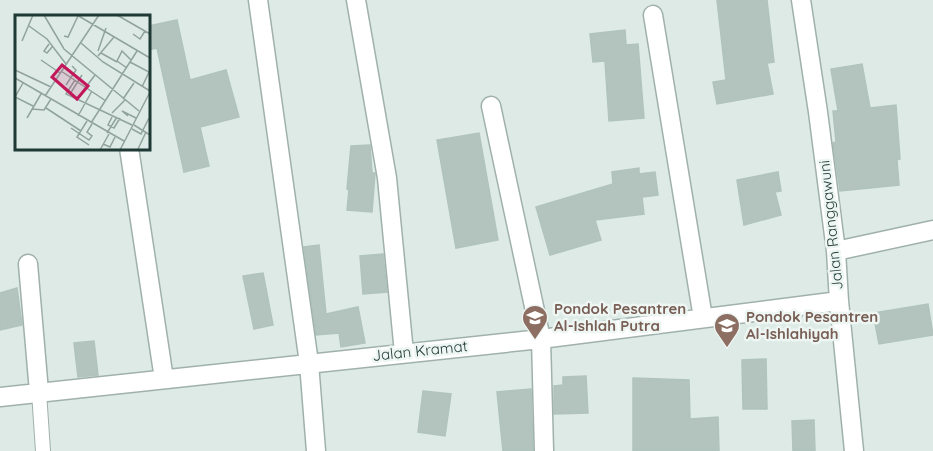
<svg xmlns="http://www.w3.org/2000/svg" width="933" height="451" font-family="Quicksand,sans-serif">
	<rect width="100%" height="100%" fill="#ddeae5"/>
	<path fill="#b3c4be" stroke="#b0c3bd" stroke-width="1.5" d="M717,0H767L774,62L767,63L773,94L717,104L713,82L726,80Z
		M177,20L190,80L226,70L239,117L200,127L209,166L184,172L157,48L148,50V26Z
		M625,30L626,45L638,44L644,118L609,121L605,61L593,62L590,34Z
		M862,64L870,108L896,105L900,159L897,160L899,185L840,191L833,143L836,142L833,111H838L831,69Z
		M479,133L498,240L456,248L437,140Z
		M370,145L372,173H375L372,212L347,210L349,190L347,189L351,146Z
		M639,168V174L655,172L658,195L642,197L644,214L595,220L601,240L550,255L536,207L613,184L612,172Z
		M778,172L781,191L775,192L781,215L744,225L737,180Z
		M319,245L326,314L358,307L365,343L341,347L339,333L316,335L304,247Z
		M383,254L387,292L363,294L360,256Z
		M263,273L273,325L254,329L243,276Z
		M17,288L22,325L0,330V293Z
		M928,304L933,335L879,344L873,313Z
		M94,341L98,375L78,377L74,343Z
		M766,359L767,409H743L742,360Z
		M586,376L588,413L554,414V386L563,385V377Z
		M633,378L689,380L690,419L718,417L719,451H633Z
		M531,389L533,451H503L497,392Z
		M423,391L451,394L445,436L418,432Z
		M814,420L815,451H793L792,421Z"/>
	<g fill="none" stroke-linecap="round" stroke-linejoin="round">
		<defs>
			<path id="service" d="M39,392L43,451"/>
			<path id="minor" d="M258,0L309,363L316,451
				M356,0L387,178L404,353
				M801,0L818,112L836,251L839,301L854,451
				M653,15L703,318
				M491,106L541,339L544,451
				M129,148L164,379
				M836,251L933,230
				M28,264L39,392
				M0,397L541,339L839,301"/>
		</defs>
		<use href="#service" stroke="#a0b1ac" stroke-width="16"/>
		<use href="#minor" stroke="#a0b1ac" stroke-width="21"/>
		<use href="#service" stroke="#fff" stroke-width="14"/>
		<use href="#minor" stroke="#fff" stroke-width="18"/>
	</g>
	<defs>
		<symbol id="school-pin" viewBox="-11 -11 22 30"><path d="M0 17L-7.5 6A9.5 9.5 0 1 1 7.5 6Z" fill="#8d6e63" stroke="#eef6f3"/><path d="M0-5L7-2L0 1L-7-2ZM-4 1L0 2.5L4 1V4Q0 6-4 4Z" fill="#fff"/></symbol>
	</defs>
	<g fill-rule="evenodd">
		<use href="#school-pin" x="520" y="303" width="30" height="40"/>
		<use href="#school-pin" x="712" y="311" width="30" height="40"/>
	</g>
	<g text-anchor="middle" stroke-width="5" stroke-linejoin="round" paint-order="stroke">
		<g font-size="15" fill="#1f3934" stroke="#eef6f3">
			<text transform="translate(831 225) rotate(-96)" y="5">Jalan Ranggawuni</text>
			<text transform="translate(420 351) rotate(-6)" y="5">Jalan Kramat</text>
		</g>
		<g font-size="15" font-weight="bold" fill="#785e54" stroke="#eef6f3" text-anchor="start">
			<text x="554" y="314">Pondok Pesantren<tspan x="554" dy="17">Al-Ishlah Putra</tspan></text>
			<text x="746" y="322">Pondok Pesantren<tspan x="746" dy="17">Al-Ishlahiyah</tspan></text>
		</g>
	</g>
	<g transform="translate(15 15)">
		<rect width="135" height="135" fill="#ddeae5"/>
		<path fill="none" stroke="#91a39e" stroke-width="1.5" d="M29,0L49,34L124,96M62,0L135,43M102,0L135,19M14,11L32,24L51,49M118,19L125,24L130,16M49,21L53,22L63,1M7,26L18,0M66,28L88,47L135,76M34,29L29,36L32,38L37,32M83,36L91,13M86,38L102,47M83,41L99,22M26,45L45,58M115,47L134,57L127,72M112,53L102,46L107,36L116,45M0,55L36,72M46,56L91,86M0,63L109,126M60,65L51,79L117,110M8,68L0,82L18,91M51,70L61,55L57,51M68,76L80,60M55,79L67,60M30,81L84,0M108,84L119,68M31,93L66,116M17,94L29,95L36,84M97,98L110,85M63,101L77,76M113,101L107,96L121,103M97,102L93,110L99,113L105,103M12,103L26,79M72,106L62,122L74,130M76,108L122,36M119,110L135,120M56,113L74,125L77,121L72,117L77,109M117,114L126,119L134,103M92,118L102,102M88,129L95,132L100,122M123,134L131,117M85,135L94,119M105,135L135,77"/>
		<path fill="#c2185b" fill-opacity="0.15" stroke="#c2185b" stroke-width="3" d="M47,50L73,71L62,84L37,62Z"/>
		<rect width="135" height="135" fill="none" stroke="#1f3934" stroke-width="3"/>
	</g>
</svg>
